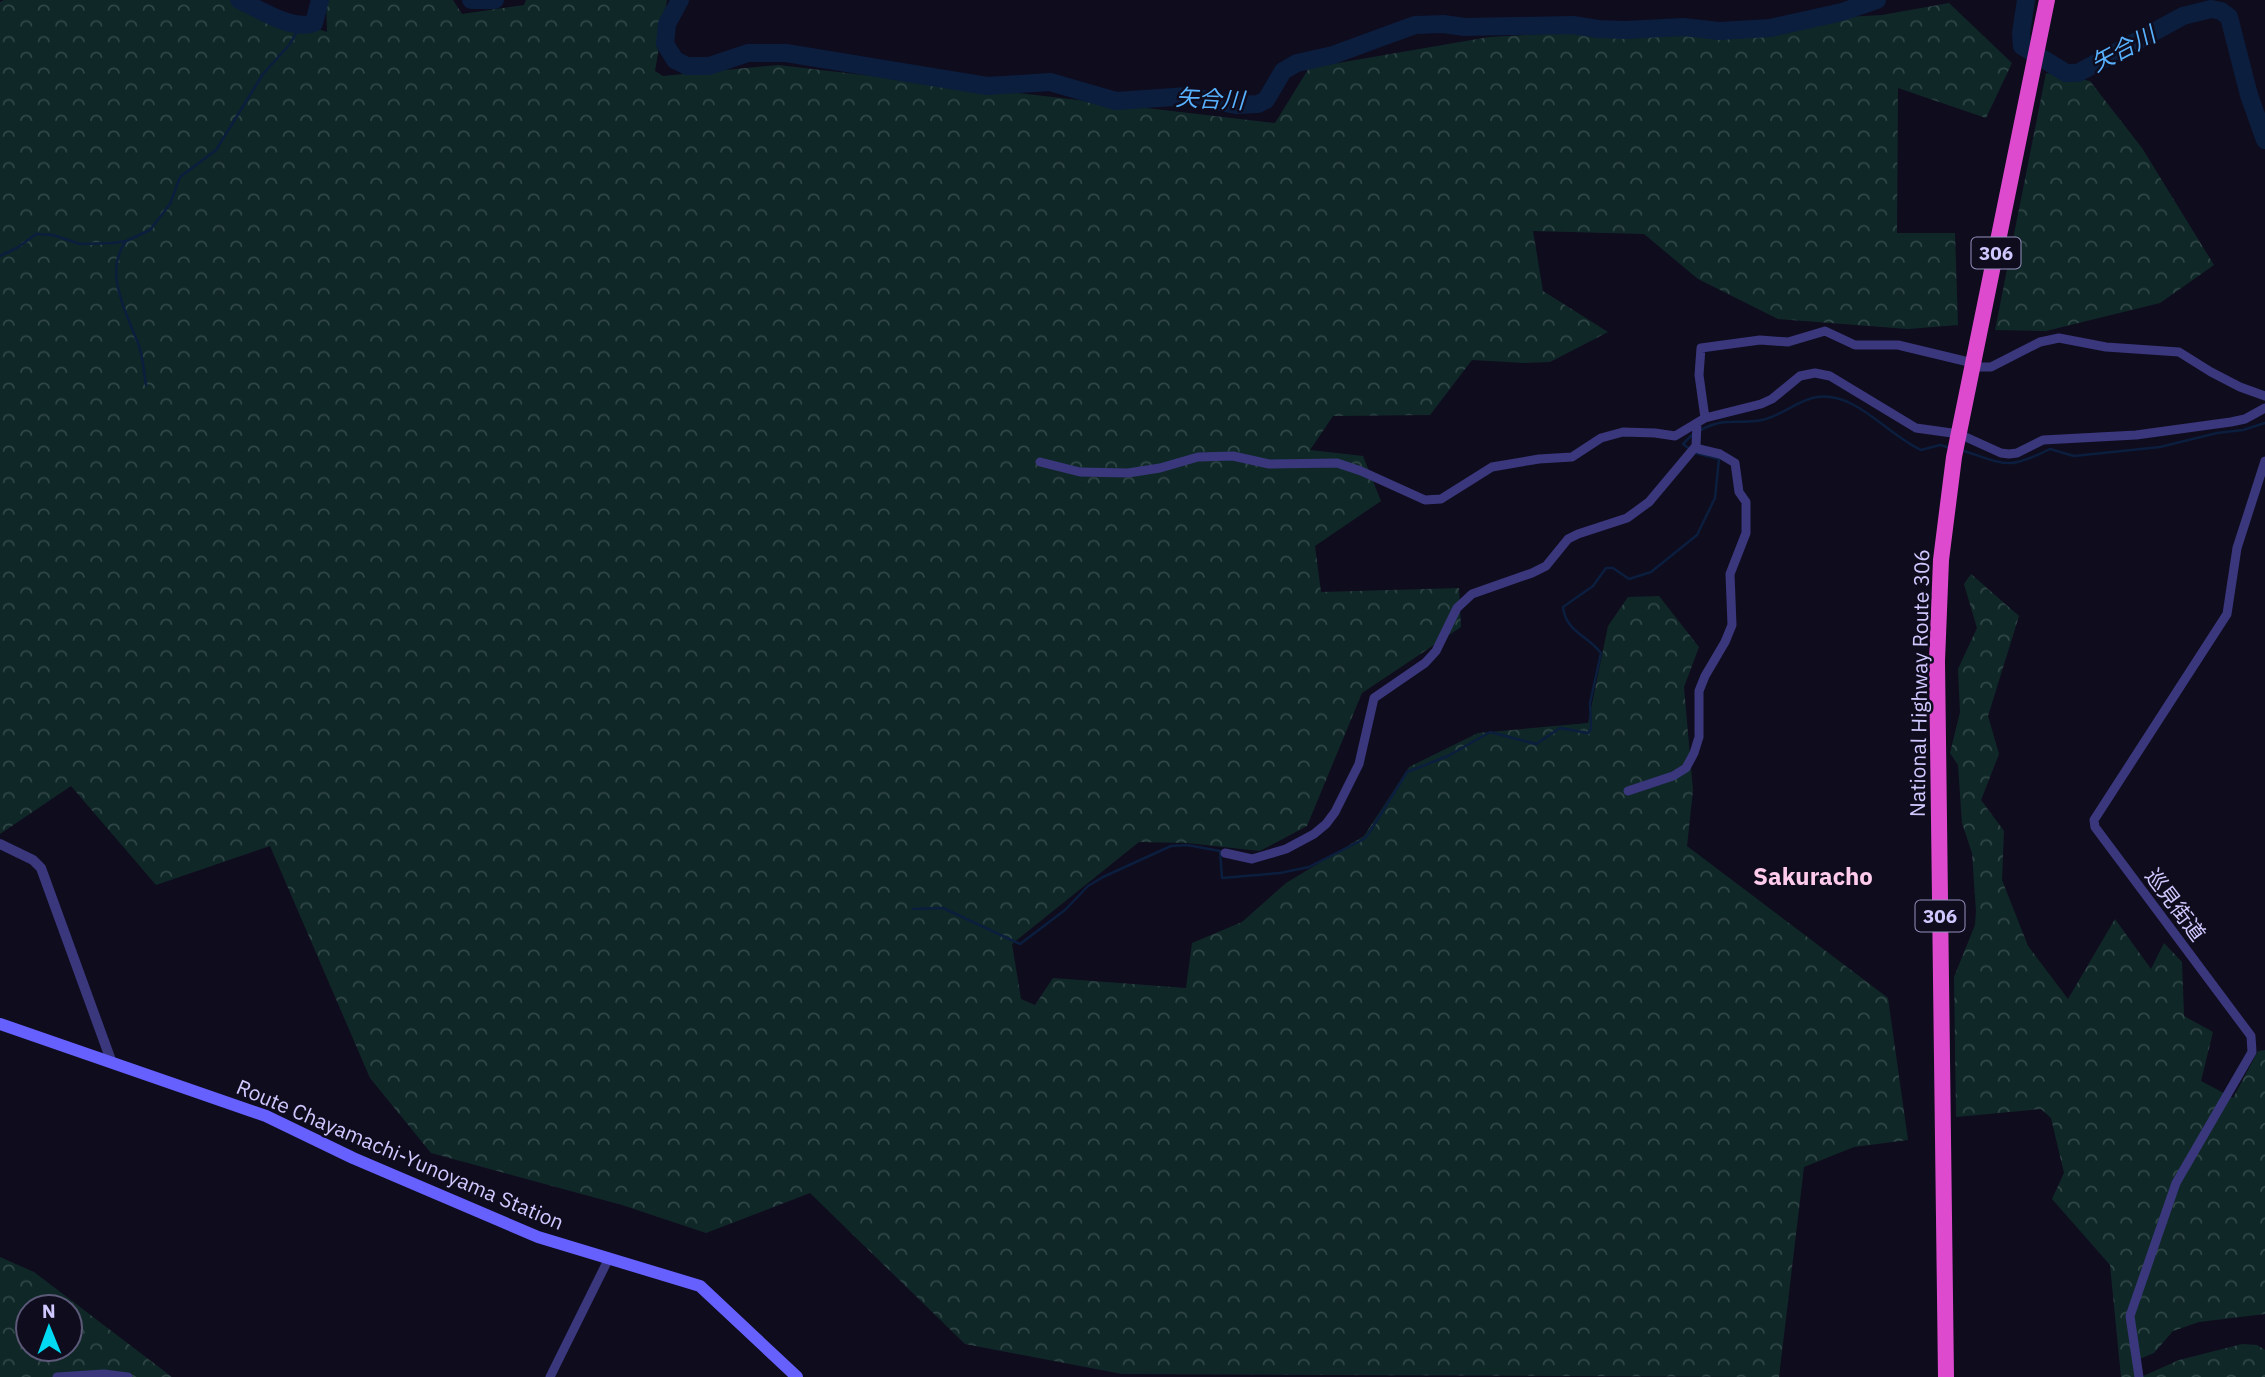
<svg xmlns="http://www.w3.org/2000/svg" width="2265" height="1377" font-family="'IBM Plex Sans','Noto Sans JP',sans-serif">
	<defs>
		<pattern id="forest-crowns" width="20" height="18" patternUnits="userSpaceOnUse" patternTransform="scale(1.75)"><rect width="20" height="18" fill="#0f2827"/><path d="M2 6a3 3 0 1 1 6 0M12 15a3 3 0 1 1 6 0" fill="none" stroke="#314647"/></pattern>
	</defs>
	<rect width="100%" height="100%" fill="#0f0c1e"/>
	<path fill="url(#forest-crowns)" fill-rule="evenodd" d="M4,0H234L327,32L326,0H453L462,14L524,5L526,0H667L655,71L663,76L778,65L1275,123L1309,68L1489,37L1882,15L1949,3L2012,63L1986,118L1898,88L1897,233H1955L1958,325L1908,329L1778,319L1698,279L1644,234L1533,231L1543,291L1608,332L1550,362L1524,363L1472,360L1430,415L1333,416L1310,450L1363,456L1381,501L1315,546L1321,592L1459,588L1461,627L1362,693L1307,826L1260,851L1187,843L1139,842L1012,944L1021,999L1035,1005L1053,978L1186,988L1192,943L1242,922L1286,883L1364,836L1409,767L1478,733L1588,723L1608,626L1628,597L1659,596L1699,647L1684,687L1693,790L1687,846L1888,998L1908,1140L1854,1147L1804,1167L1779,1377L1122,1374L965,1344L810,1193L706,1233L622,1205L431,1153L370,1078L270,846L156,885L71,786L0,834V2Z
		M2046,73L2090,81L2142,148L2214,265L2160,303L2046,331L1995,330Z
		M1971,574L2019,616L1988,716L1999,754L1981,800L2004,831L2002,880L2028,946L2068,999L2115,919L2151,969L2164,943L2182,962L2184,1016L2213,1032L2201,1081L2233,1098L2258,1051L2265,1050V1314L2199,1322L2173,1331L2154,1353L2137,1360L2138,1377H2121L2110,1265L2052,1199L2064,1173L2051,1118L2041,1109L1956,1117L1954,977L1975,925L1976,911L1972,853L1962,823L1958,765L1950,753L1960,712L1958,669L1977,628L1964,584Z
		M0,1257L34,1272L172,1377H0ZM28,1307H70V1349H28Z
		M2242,1344L2257,1345L2265,1350V1377H2141L2179,1360Z"/>
	<g fill="none" stroke-linecap="round" stroke-linejoin="round">
		<path stroke="#0b1e3e" stroke-width="2.5" d="M126,241C102,273 128,315 139,346C143,358 144,372 146,385
			M0,256L17,248L36,234L53,235L80,244L113,243L126,241L150,230L170,204L180,177L216,150L263,74L290,44L301,25
			M1699,431C1725,416 1737,425 1762,420C1782,416 1797,400 1817,397C1857,392 1887,435 1921,450L1940,445L1951,448
			M1961,450C2006,464 2006,471 2050,449L2074,456L2160,447L2217,433L2243,430L2265,423
			M913,909L943,908L1020,944L1065,910L1088,886L1103,877L1171,846L1187,845L1220,851L1222,878L1280,873L1309,867L1364,839L1369,833L1407,772L1448,756L1490,732L1536,744L1560,728L1588,733L1591,729L1590,703L1601,653C1587,635 1566,632 1563,607L1593,586L1606,568H1613L1629,579L1651,572L1697,535L1715,498L1719,459L1695,453L1683,444L1693,434"/>
		<path stroke="#0b1e3e" stroke-width="18" d="M239,0C260,9 291,31 314,23L320,0
			M471,0H495
			M680,0L667,24L665,44L675,60L687,66H709L748,53H786L987,86L1050,82L1116,101L1188,96L1236,105L1258,104L1266,100L1283,71L1297,63L1333,55L1415,25L1443,24L1465,27L1573,25L1598,29L1625,30L1683,27L1719,31L1770,28L1842,12L1877,0
			M2026,0L2021,33L2022,46L2066,73H2078L2183,16L2211,9L2221,11L2229,17L2249,95L2265,140"/>
		<path stroke="#3a377d" stroke-width="9" d="M1972,367H1991L2040,342L2059,338L2106,347L2179,352L2211,372L2240,387L2265,396
			M1705,418L1699,375L1701,348L1760,340L1788,342L1825,331L1855,345H1898L1973,363
			M1040,462L1080,472L1128,473L1160,468L1198,457L1233,456L1269,464L1337,463L1361,471L1425,500L1441,499L1492,467L1539,459L1572,457L1601,438L1623,432L1655,433L1675,436L1705,418L1761,404L1772,399L1800,376L1815,373L1830,376L1916,428L1959,434L2001,453L2009,454L2017,453L2043,440L2136,435L2231,422L2245,419L2265,408
			M1628,791L1673,776L1686,768L1694,753L1699,737V691L1705,676L1725,642L1732,625L1730,574L1746,533V502L1739,492L1735,463L1720,454L1699,449L1696,446
			M1225,853L1252,859L1286,849L1314,834L1326,824L1335,812L1359,764L1374,698L1425,663L1436,651L1457,608L1472,594L1532,573L1546,566L1568,539L1578,534L1627,518L1649,502L1696,446L1697,423
			M57,1377L104,1374L128,1377
			M550,1377L609,1258
			M2139,1377L2130,1316L2176,1183L2252,1052L2251,1036L2095,827L2094,820L2227,614L2237,548L2265,461"/>
		<path stroke="#3a377d" stroke-width="10" d="M0,844L33,860L41,868L112,1063"/>
		<path stroke="#6560fe" stroke-width="12" d="M0,1024L266,1116L353,1158L538,1237L700,1286L797,1377"/>
		<path stroke="#de4ace" stroke-width="16" d="M1946,1377L1937,661L1941,560L1954,457L2047,0"/>
	</g>
	<g text-anchor="middle" stroke-width="5" stroke-linejoin="round" paint-order="stroke">
		<g fill="#0f0c1e" stroke="#9590bc" stroke-width="2">
			<rect x="1971.5" y="237.5" width="49" height="31" rx="5"/>
			<rect x="1915.5" y="900.5" width="49" height="31" rx="5"/>
		</g>
		<g font-size="19" font-weight="bold" fill="#cfc9ff">
			<text x="1996" y="260">306</text>
			<text x="1940" y="923">306</text>
		</g>
		<g font-size="21" fill="#cfc9ff" stroke="#0f0c1e">
			<text transform="translate(1920 683) rotate(-89)" y="7">National Highway Route 306</text>
			<text transform="translate(2175 905) rotate(53)" y="7">巡見街道</text>
			<text transform="translate(400 1155) rotate(23)" y="7">Route Chayamachi-Yunoyama Station</text>
		</g>
		<g font-size="23" font-style="italic" fill="#57b1fe" stroke="#0f0c1e">
			<text transform="translate(2123 49) rotate(-28)" y="8">矢合川</text>
			<text transform="translate(1210 99) rotate(3)" y="8">矢合川</text>
		</g>
		<g font-size="24" font-weight="bold" fill="#ffcbec" stroke="#0f0c1e">
			<text x="1813" y="885">Sakuracho</text>
		</g>
	</g>
	<g transform="translate(49 1328) rotate(359)"><circle r="33" fill="#0f0c1e" stroke="#5c5878" stroke-width="2"/>
	<path d="M0-5L12 26L0 18L-12 26Z" fill="#01daf3"/>
	<text y="-10" font-size="19" font-weight="bold" text-anchor="middle" fill="#cfc9ff">N</text>
	</g>
</svg>
